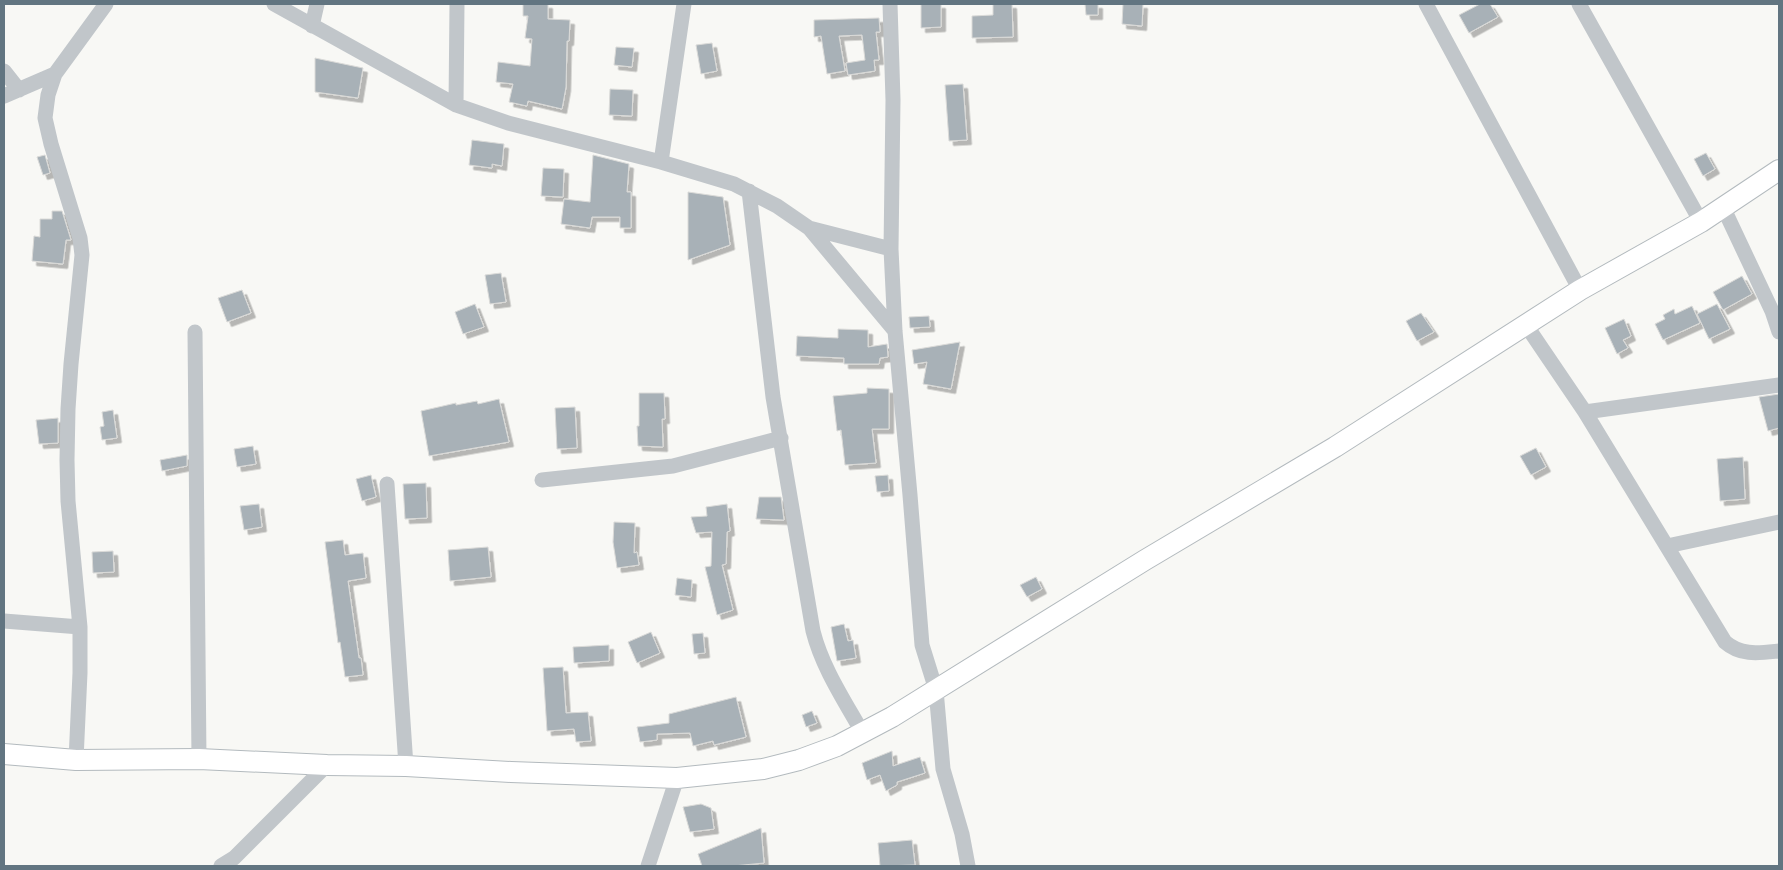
<svg xmlns="http://www.w3.org/2000/svg" width="1783" height="870" font-family="'Fira Sans',sans-serif">
	<defs>
		<filter id="shadow"><feDropShadow dx="4.5" dy="4.5" stdDeviation="0" flood-color="#0004"/></filter>
	</defs>
	<rect width="100%" height="100%" fill="#f8f8f5"/>
	<path fill="#a8b1b7" stroke="#dadad8" filter="url(#shadow)" d="M523,4H548V19L570,20L569,41H567L566,87L562,109L528,101L527,106L509,102L513,84L496,82L498,62L530,66L532,39L525,38L528,16H523Z
		M921,4H941V27L921,28Z
		M993,4H1012L1013,37L972,38V16L993,15Z
		M1085,4H1098V15H1086Z
		M1123,4H1143L1142,26L1122,24Z
		M1480,4H1490L1498,17L1469,33L1459,15Z
		M879,18L880,32H876L879,60H874L875,71L848,75L846,63L865,60L862,35L839,36L845,71L827,74L821,36L814,37V20Z
		M712,43L717,71L701,74L696,45Z
		M616,47L634,48L632,67L614,65Z
		M315,58L363,68L358,98L315,92Z
		M963,84L967,140L949,141L945,85Z
		M610,89L633,90L632,116L609,115Z
		M472,140L504,144L502,166L492,164V168L469,165Z
		M1706,153L1715,169L1703,176L1694,159Z
		M45,155L50,173L43,175L37,157Z
		M593,155L629,164L627,192H631V228H620V217H592L590,228L561,224L564,199L590,202Z
		M543,168L564,169L563,197L541,196Z
		M688,192L723,197L730,245L688,260Z
		M52,211H62L71,240H66L63,264L32,261L34,236L40,237V219H52Z
		M501,273L506,302L490,304L485,275Z
		M1742,276L1752,294L1723,310L1713,292Z
		M242,290L251,313L227,322L218,298Z
		M475,304L484,327L463,334L455,312Z
		M1717,304L1730,329L1709,339L1697,314Z
		M1692,306L1700,323L1663,340L1655,324L1665,319L1663,315L1674,309L1675,314Z
		M1421,313L1434,332L1417,341L1406,321Z
		M929,316L930,327L910,328L909,317Z
		M1624,319L1631,336L1623,340L1628,348L1617,354L1605,328Z
		M838,329L868,330V347L887,344L888,357L880,358L879,364H844V358L796,356L797,336L838,338Z
		M960,342L951,389L923,384L927,362L914,364L912,350Z
		M867,388L889,389V429H872L876,463L845,465L841,430L837,431L833,396L867,393Z
		M639,393H664L665,419H662L663,447L638,446L637,426H639Z
		M1779,394V428L1768,431L1759,397Z
		M499,399L509,442L429,456L421,411L456,403V405L477,401L478,404Z
		M575,407L577,448L557,449L555,408Z
		M113,410L117,438L102,440L100,427L104,426L102,412Z
		M58,418V443L39,444L36,420Z
		M253,446L256,464L237,467L234,449Z
		M1536,448L1546,467L1531,475L1520,456Z
		M187,455V466L162,471L160,460Z
		M1743,457L1745,499L1720,501L1717,459Z
		M371,475L376,497L362,501L356,479Z
		M888,475L889,491L877,492L875,476Z
		M426,483L427,518L405,519L403,484Z
		M759,497H781L784,520L756,519Z
		M259,504L262,527L244,530L240,506Z
		M727,504L730,531L727,532L726,564L722,565L733,610L717,615L705,567L711,566L712,532L696,533L691,517L707,516L706,507Z
		M614,522L635,523L634,553L637,552L639,565L617,568L613,542Z
		M343,540L345,555L363,553L366,578L348,581L359,658H361L363,675L345,677L340,642L338,643L325,542Z
		M488,547L491,577L450,581L448,550Z
		M113,551L114,572L93,573L92,552Z
		M1036,577L1042,589L1027,597L1020,585Z
		M677,578L692,580L691,597L675,595Z
		M844,624L848,641L853,640L856,658L837,661L831,627Z
		M651,632L660,653L637,663L628,642Z
		M703,633L705,653L694,654L692,634Z
		M609,645V661L574,663L573,647Z
		M563,667L566,713L588,712L591,741L576,742L574,729L547,731L543,668Z
		M736,697L746,737L714,745L713,741L693,746L690,733L657,734V740L640,742L637,727L669,723V714Z
		M812,711L817,723L806,727L802,715Z
		M892,751L893,766L920,757L925,773L897,782V785L886,791L880,775L867,780L862,763Z
		M701,804L711,808L714,829L690,832L683,807Z
		M761,828L764,863L733,866H702L698,854Z
		M912,840L915,865L880,866L878,843Z"/>
	<g fill="none" stroke-linecap="round" stroke-linejoin="round">
		<defs>
			<path id="secondary" d="M4,754L76,760L199,759L327,765L406,766L511,772L677,778L763,769L799,760L837,746L892,717L1145,560L1335,447L1580,290L1701,222L1779,170"/>
		</defs>
		<use href="#secondary" stroke="#b3babe" stroke-width="22"/>
		<path stroke="#c1c6ca" stroke-width="15" d="M274,4L456,105L508,123L661,162L734,184L777,206L809,228L895,331
			M890,4L893,100L891,249L895,331L910,495L922,645L936,690L943,769L962,834L968,866
			M1426,4L1580,290
			M1579,4L1701,222
			M312,26L317,4
			M4,71L19,90
			M4,96L55,74
			M456,105L457,4
			M661,162L684,4
			M749,191L773,397L813,631C822,667 844,700 862,732
			M1723,207L1772,311L1779,332
			M809,228L891,249
			M1526,325L1585,412L1725,642C1741,656 1759,653 1779,651
			M195,332L199,759
			M1585,412L1779,385
			M542,480L673,466L781,438
			M387,484L406,766
			M1667,546L1779,522
			M4,621L80,627
			M76,760L80,673V627L68,501L67,460L68,409L71,364L82,255L80,238L51,144L45,118L48,95L55,74L106,4
			M221,866L234,858L327,765
			M648,866L677,778"/>
		<use href="#secondary" stroke="#fff" stroke-width="20"/>
	</g>
	<rect width="1783" height="870" fill="none" stroke="#627581" stroke-width="10"/>
</svg>
